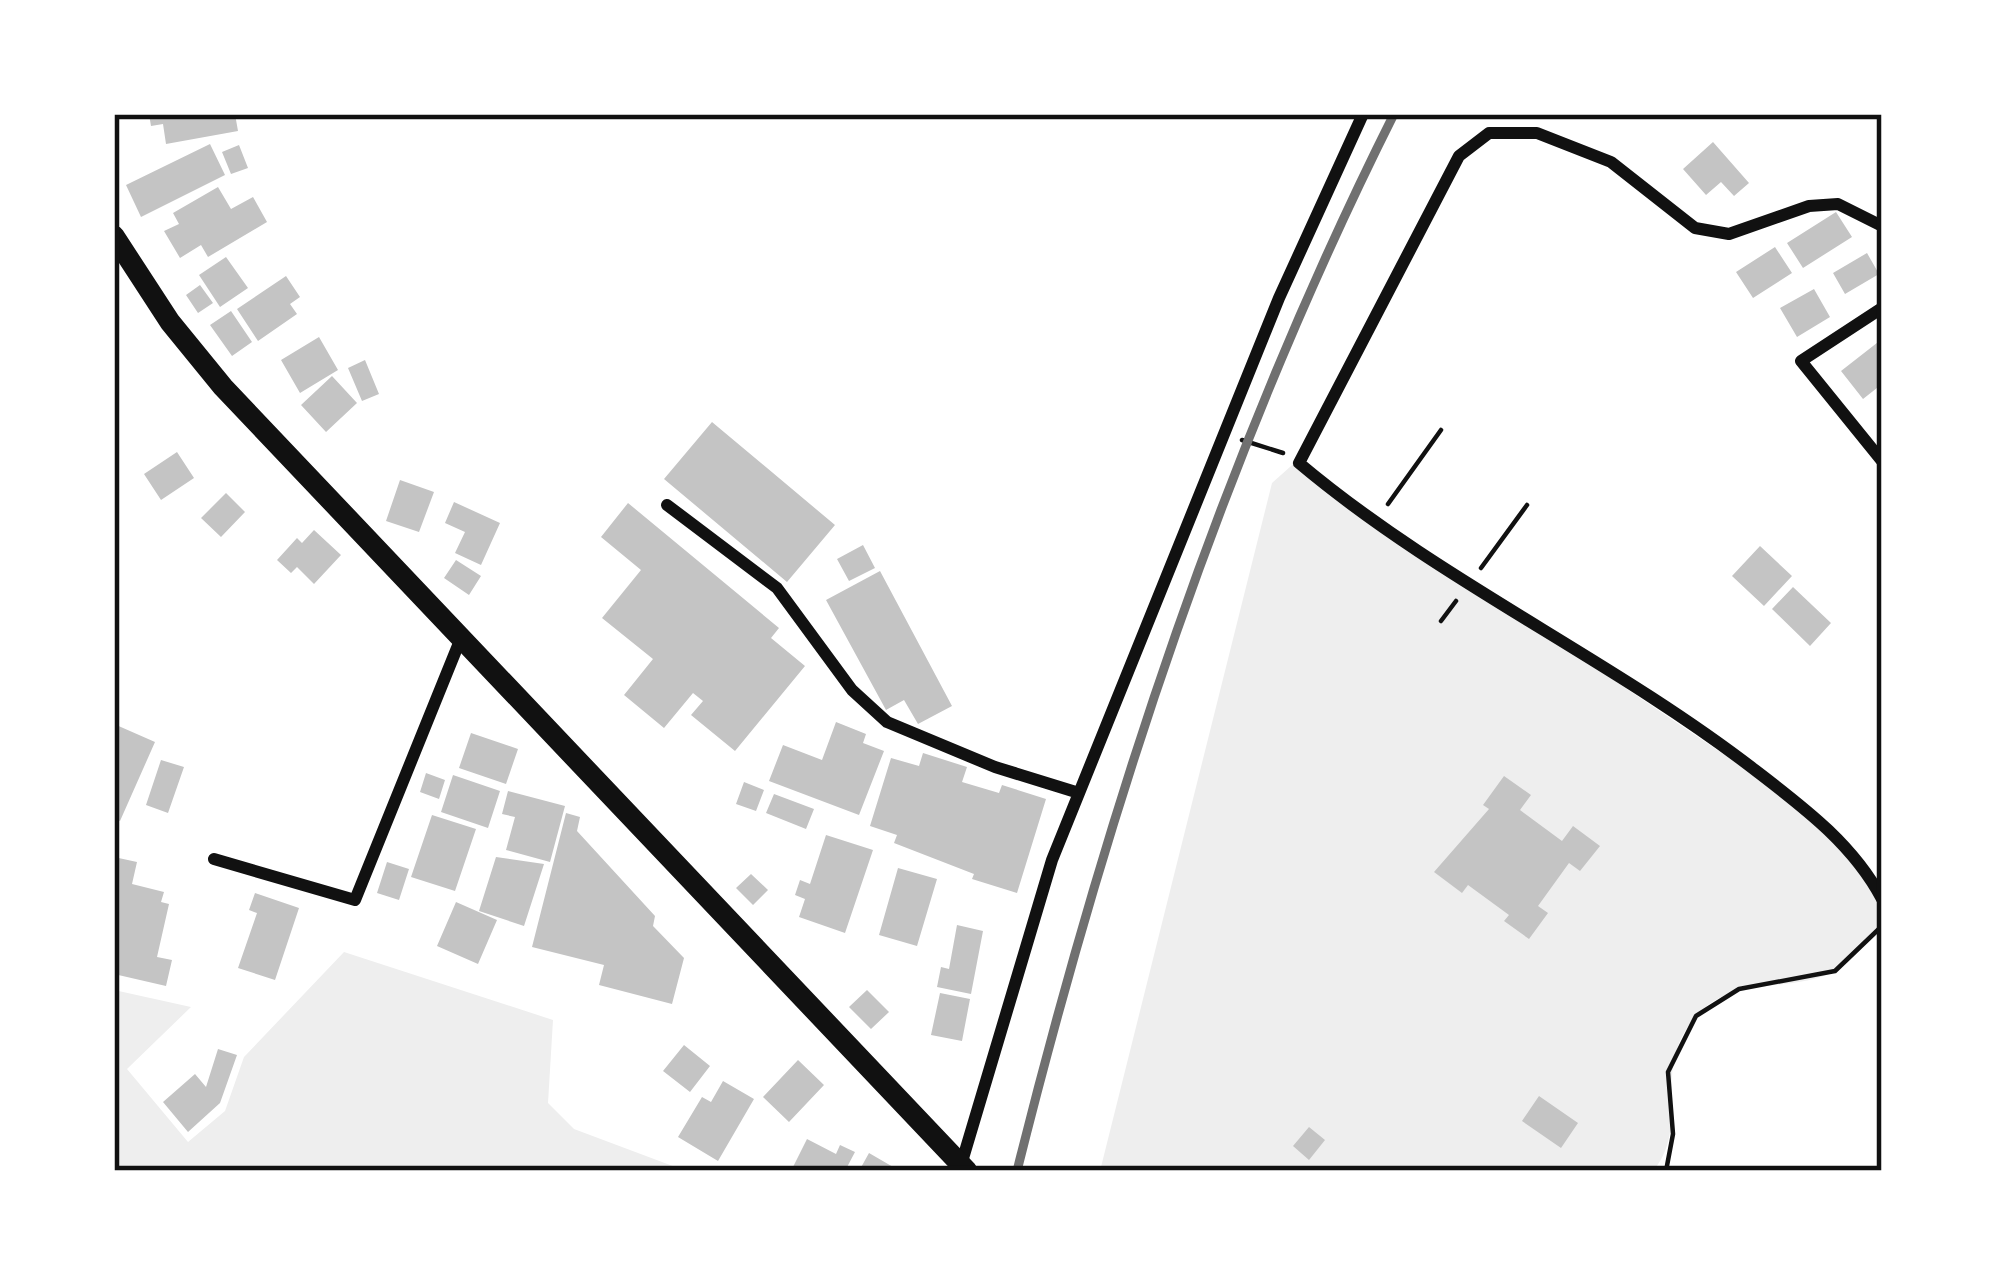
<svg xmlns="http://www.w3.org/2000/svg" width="1996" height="1285" font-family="Bitter,serif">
	<rect width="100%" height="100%" fill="#fff"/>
	<path fill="#eee" d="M1300,458L1328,487L1812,814L1882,899V926C1868,939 1852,963 1835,971C1791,994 1733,974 1696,1016C1649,1070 1692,1124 1653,1171H1100L1272,483Z
		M344,952L553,1020L548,1103L574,1129L686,1171H114V990L191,1007L127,1069L188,1142L225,1111L244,1057Z"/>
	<path fill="#c4c4c4" d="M149,114H235L238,131L166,144L163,124L151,126Z
		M1713,142L1749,183L1734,196L1721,182L1706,195L1683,169Z
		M210,144L225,175L141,217L126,185Z
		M239,145L248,168L231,174L222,152Z
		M218,187L231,209L253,197L267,222L208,257L201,245L180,258L164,231L179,224L173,213Z
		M1836,212L1852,237L1803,268L1787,243Z
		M1775,247L1792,273L1753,298L1736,272Z
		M1867,253L1879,274L1845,294L1833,273Z
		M226,257L248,288L220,307L199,275Z
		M286,276L300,297L290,304L297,314L258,341L237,309Z
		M200,285L213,303L198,313L186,295Z
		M1814,289L1830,317L1797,337L1780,308Z
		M231,311L252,342L232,356L210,325Z
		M319,337L338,370L300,393L281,360Z
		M1882,339V384L1863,399L1841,371Z
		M365,360L379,394L362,401L348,368Z
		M332,376L357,403L326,432L301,405Z
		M712,422L835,525L787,582L664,479Z
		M177,452L194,478L161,500L144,474Z
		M400,480L434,492L419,532L386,521Z
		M226,493L245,512L221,537L201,518Z
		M454,502L500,523L481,565L455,553L465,532L445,523Z
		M628,503L779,628L771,638L805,666L735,751L691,715L703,701L693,693L664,728L624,695L653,659L602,618L641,570L601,537Z
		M314,530L341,555L314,584L297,567L291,573L277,560L297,538L302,543Z
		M863,545L875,568L849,581L837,559Z
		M1760,546L1792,576L1764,606L1732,576Z
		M456,560L481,576L469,595L444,578Z
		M880,571L952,706L918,724L904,700L886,710L826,600Z
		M1793,587L1831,623L1810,646L1772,609Z
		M836,722L866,734L863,743L884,751L859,815L769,781L783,745L822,760Z
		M114,724L155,742L120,821L114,818Z
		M471,733L518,749L506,784L459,768Z
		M923,753L967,767L962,782L999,793L1002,785L1046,799L1017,893L972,879L974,874L894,843L897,835L870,826L891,758L919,766Z
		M161,760L184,767L168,813L146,805Z
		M426,773L445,780L439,799L420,792Z
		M453,775L500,791L488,828L441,812Z
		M1504,776L1531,795L1520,810L1562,841L1573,826L1600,846L1580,871L1569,863L1538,906L1548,913L1529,939L1504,921L1509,915L1468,885L1462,893L1434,872L1489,809L1483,805Z
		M744,782L764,790L756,811L736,804Z
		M508,791L565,806L550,862L506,850L515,817L502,814Z
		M774,794L814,809L806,829L766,813Z
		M566,813L580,817L577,831L655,916L653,926L684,958L672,1004L599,985L604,965L532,947Z
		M432,815L476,829L455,891L411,877Z
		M826,835L873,850L845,933L799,917L805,899L795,895L800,880L810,884Z
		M114,857L137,862L132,884L164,892L161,902L169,904L157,957L172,960L166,986L114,974Z
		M496,857L544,864L524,926L479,911Z
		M387,862L409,869L399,900L377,893Z
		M898,868L937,879L917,946L879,935Z
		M751,874L768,890L753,905L736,888Z
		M255,893L299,908L275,980L238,968L257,913L249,910Z
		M456,902L497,920L478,964L437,946Z
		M957,925L983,931L971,994L937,987L941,967L949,969Z
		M867,990L889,1012L871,1029L849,1007Z
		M940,993L970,999L962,1041L931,1035Z
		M684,1045L710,1066L690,1092L663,1071Z
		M218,1049L237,1055L220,1103L188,1132L163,1102L195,1074L206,1087Z
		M798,1060L824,1085L789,1122L763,1097Z
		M723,1081L754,1099L718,1161L678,1137L702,1097L711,1102Z
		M1539,1096L1578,1123L1561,1148L1522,1121Z
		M1309,1127L1325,1140L1309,1160L1293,1146Z
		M807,1139L836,1154L840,1145L855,1152L845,1171H791Z
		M869,1153L900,1171H859Z"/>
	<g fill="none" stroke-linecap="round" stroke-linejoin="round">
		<path stroke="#111" stroke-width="4.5" d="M1242,440L1283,453
			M1388,504L1441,430
			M1481,568L1527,505
			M1441,621L1456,601
			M1666,1171L1673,1134L1668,1072L1696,1016L1739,989L1835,971L1882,926"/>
		<path stroke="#111" stroke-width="12" d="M1882,226L1838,204L1809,206L1729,234L1695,228L1611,162L1537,133H1489L1459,156L1299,463C1439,581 1610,658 1755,770C1803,807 1853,844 1882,899
			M1882,308L1801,361L1882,461
			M667,505L777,588L852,690L887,722L995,767L1079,793
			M214,859L355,900L461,638
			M961,1165L1052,860L1279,298L1363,114"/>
		<path stroke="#111" stroke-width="21" d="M114,236L170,322L223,387L967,1171"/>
		<path stroke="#707070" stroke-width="9" d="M1017,1171C1108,807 1226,449 1394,114"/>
	</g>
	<rect width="1996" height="1285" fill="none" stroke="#ffffff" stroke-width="234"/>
	<rect x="117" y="117" width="1762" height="1051" fill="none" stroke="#111" stroke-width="4.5"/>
</svg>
